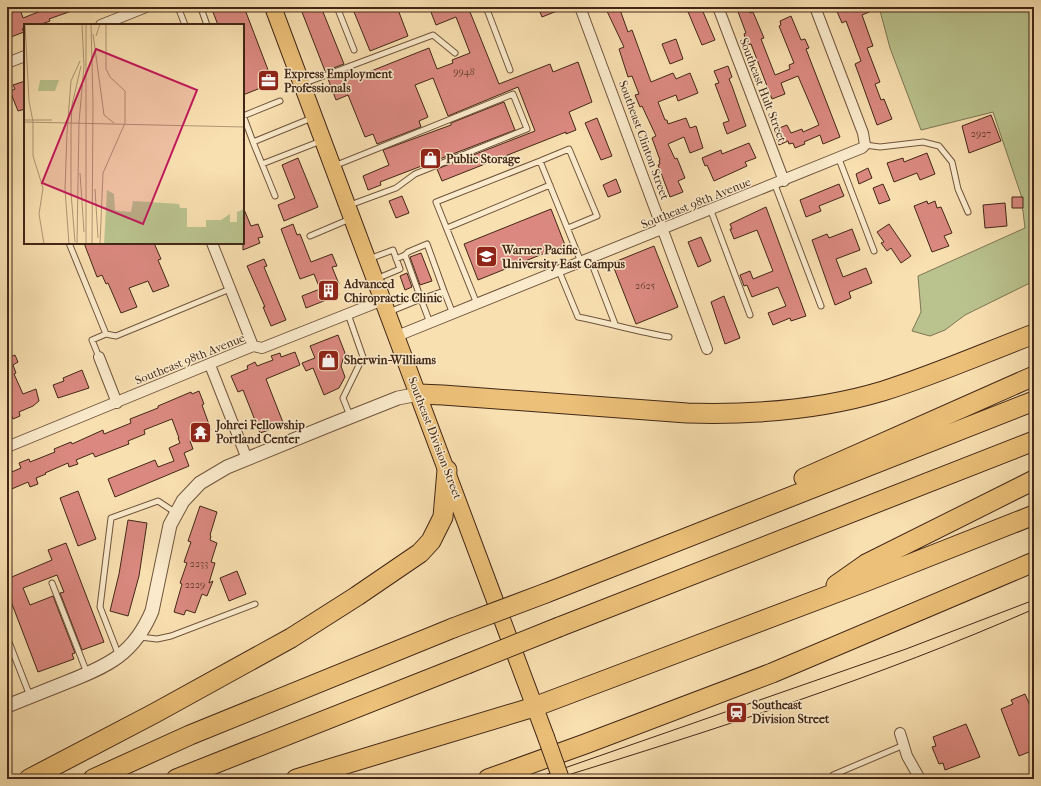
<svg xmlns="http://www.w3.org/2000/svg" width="1041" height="786" font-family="'IM FELL French Canon',serif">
	<rect width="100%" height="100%" fill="#f9e0b1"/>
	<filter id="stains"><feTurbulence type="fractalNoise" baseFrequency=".005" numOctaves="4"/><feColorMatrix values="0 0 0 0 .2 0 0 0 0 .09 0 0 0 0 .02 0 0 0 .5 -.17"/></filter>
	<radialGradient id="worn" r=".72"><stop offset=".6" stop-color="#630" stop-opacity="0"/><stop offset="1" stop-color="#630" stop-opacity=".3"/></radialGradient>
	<path fill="#bac38e" stroke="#7e7552" d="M879,7H1034V281L965,315L945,330L930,336L912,331L921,312L918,276L1025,228L1021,195L993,112L921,130L890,48Z"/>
	<path fill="#db8980" stroke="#422716" d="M51,7L80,8L49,19L50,21L39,25H25V28L22,29L24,32L11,37L7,25V14L20,9L23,18Z
		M211,7H244L273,83L243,95V25H218Z
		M300,7H321L344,64L325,71Z
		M352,7H397L408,36L370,51Z
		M429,7H449L450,10L457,7H468L499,84L550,64L553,72L578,62L592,102L569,112L576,130L566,134V132L442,181L437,169L535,131L518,87L448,116L433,78L415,85L428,117L419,121L421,127L377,144L373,134L365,137L348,95L336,100L328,79L348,71L351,79L429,48L437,69L453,63L452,60L470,53L456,17L436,25Z
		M538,7H567L542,17Z
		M605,7H619L628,32L632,30L651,82L673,73L676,79L690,73L698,93L678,101L676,95L658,102L665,120H667L668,124L686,118L690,128L696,126L703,148L690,153L684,137L668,144L675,159L677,158L685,178L678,181L683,192L670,197L658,165L660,164L659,161L660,160L652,138L656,136L642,106L640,107L635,95L639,94L632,76L628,77L619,49L624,47Z
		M686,7H701L715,40L702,45Z
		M742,7H747L750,13L753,12L764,38L761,39L775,75L790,69L789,65L794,63L779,26L781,25L780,21L791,16L801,40L805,39L809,48L806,49L840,137L823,144L820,135L804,142L805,144L795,148L793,143L789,144L788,141L779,145L774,130L787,125L791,133L802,129L803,132L819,125L798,76L781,83L785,94L772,99L751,44L748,45L744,34L746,33L737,9Z
		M835,7H881L862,15L873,46L867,48L880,82L875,84L881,100L884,99L892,119L877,125L855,64L861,61L846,21L842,23Z
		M676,39L683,59L670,64L662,44Z
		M728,66L732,77L729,79L732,86L746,126L727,134L723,123L729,121L715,84L719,83L714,71Z
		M25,81V109L18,111L10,91L15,89L13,85Z
		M504,102L515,130L380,182L381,185L368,190L363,176L389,165L383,150L451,125V123Z
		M991,115L1001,141L969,153L962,126Z
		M597,118L612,156L601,160L585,123Z
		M749,143L756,158L745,162L747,166L714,181L707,165L705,166L702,158L721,150L722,154Z
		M927,153L935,174L920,180L917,173L894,182L887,163L903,158L904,162Z
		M298,158L318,207L284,221L278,205L295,198L282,165Z
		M868,168L872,178L859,184L856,174Z
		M616,179L621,192L608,197L603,185Z
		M839,184L844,196L819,206L821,211L806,217L800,200Z
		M883,184L890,200L879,204L873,188Z
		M402,196L409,213L396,218L389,201Z
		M1012,197H1023V208H1012Z
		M927,201L928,204L935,201L937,208L941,207L952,233L944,236L949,246L932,252L914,206Z
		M1005,203L1007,226L985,228L983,205Z
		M243,207L251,226L258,224L263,237L258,238L260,243L243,250Z
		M766,207L806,316L791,321L790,318L773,325L768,313L786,306L778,287L752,297L747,285L744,286L740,275L750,271L753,279L773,271L757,230L734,239L730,229H732L730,224Z
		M551,209L565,245L478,280L464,244Z
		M293,224L297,235L300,234L311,262L332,254L337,266L332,267L339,284L336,285L339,295L306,308L302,296L320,289L314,274L300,279L281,229Z
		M889,224L911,256L901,263L891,248L887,251L881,243L884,242L877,232Z
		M852,229L860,250L836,259L843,277L866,268L872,283L849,292L851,298L835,305L812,240L827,234L829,238Z
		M701,237L711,261L698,267L688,242Z
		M84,243H154L161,259L158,260L169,286L153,292L148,281L129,288L137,307L121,313L108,283L106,284L102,275L97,277Z
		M654,246L678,307L636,324L612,263Z
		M421,253L432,281L420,285L410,257Z
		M264,259L267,266L264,267L286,320L271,326L263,307H265L247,266Z
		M407,273L412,287L405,290L400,276Z
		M724,296L740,338L725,344L711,302Z
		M338,335L345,353L341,366L345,377L339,388L324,395L313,368L306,371L302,363L315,358L310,346Z
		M7,352L10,357L15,355L18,362L13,365L16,373L14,374L23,394L36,389L39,401L33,406L19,412L20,416L13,419L7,405Z
		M295,352L300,365L266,379L284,425L260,433L243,390L238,392L231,376L248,369L247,366L255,362L257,366L273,360L271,356L280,353L281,357Z
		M82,370L89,388L58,398L53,385L64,381L63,378Z
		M199,391L204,404L202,405L211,430L208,431L209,434L190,441L193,449L184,453L189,466L115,497L108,479L155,460L158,467L174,461L169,448L180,443L178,438H179L172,419L144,430L145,434L128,441L129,444L95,457L93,453L76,460L78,464L69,467L68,463L45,473L46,474L36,478L38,484L30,487L28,482L7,491V474L21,468L19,463L29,459L30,462L55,452L54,449L71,442L72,444L103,430L104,434L131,423L130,419L158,408V406L191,392L192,394Z
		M78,491L96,539L78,546L60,498Z
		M200,506L217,512L210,535L211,536L210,540L217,543L211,562L215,563L209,583L213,581L207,596L202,594L195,613L186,610L184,615L174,612L182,584L180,583L187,563L184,562L191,542L188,541Z
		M128,520L147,523L139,576L128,616L110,611L119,574Z
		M66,543L104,642L82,650L60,593L64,592L57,575L23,588L30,605L53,596L75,653L72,654L74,659L38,672L7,591V579L52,560L48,550Z
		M237,571L246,594L229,601L220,578Z
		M1025,694L1034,715V750L1019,756L1001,709L1013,704L1011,700Z
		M966,724L980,757L945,770L943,763L939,764L932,747L936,746L933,737Z"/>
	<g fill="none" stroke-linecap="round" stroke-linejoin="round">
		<defs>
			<path id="service" d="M178,7L185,25
				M337,7L354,50
				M486,7L510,70
				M202,11L207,25
				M305,83L433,35L455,53
				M243,115L253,142L312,118
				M243,116L280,101
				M253,142L275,196
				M865,145L880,147L923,142L939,146L952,162L958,189L968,212
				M839,159L874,251
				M540,161L569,149L597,216L568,228
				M262,164L321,141
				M334,166L513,94L527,129L415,174L396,188L350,205
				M775,185L821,306
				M711,211L750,315
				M447,228L550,185
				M310,236L350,219
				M69,243L106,334L116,336L230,289
				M405,255L408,252L427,244L444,291
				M369,259L393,250L400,269L376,279
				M590,259L615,324
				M559,271L578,317C609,323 638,332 669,337
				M477,304L436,202L540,161L581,262
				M389,312L421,299L405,255L396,259
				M348,314L363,357L343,398L350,416
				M430,323L421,299L444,291L453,314
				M99,357L92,340L106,334
				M52,583L87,673
				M7,637L30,696
				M140,637L157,639L171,636L255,604
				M119,656L100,607L111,518L158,501L176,513
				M833,775L904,745"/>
			<path id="minor" d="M580,7L707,349
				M718,7L784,181
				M101,25L146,7
				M7,63L25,56
				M212,243L253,346
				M397,336L862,148L865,145L863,133L815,7
				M99,357L117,403
				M210,365L247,459
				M7,447L253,346L262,348L383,300
				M900,733L907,756L920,779"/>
			<path id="tertiary" d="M7,706C27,698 47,690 67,682C108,666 134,654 152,611L170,525L183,501L200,483L227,467L330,425L398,398L419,394"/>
			<path id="primary" d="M273,7L546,737"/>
			<path id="motorway" d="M419,394L443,395L687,413C753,415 820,410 883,391C934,375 984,353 1034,334
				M804,478L1034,376
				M836,585L866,564L1034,480
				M546,593L1034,401
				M559,627L1034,441
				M29,779L155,713L291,638L357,596L420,553L431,541L443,517L447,470
				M93,779L190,735L453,628
				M176,779L467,664
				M296,779L534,707L867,581L1034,515
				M488,779L585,744L772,673L1034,562"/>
		</defs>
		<use href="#service" stroke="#70553d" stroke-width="7"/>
		<use href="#minor" stroke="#70553d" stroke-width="12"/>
		<use href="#tertiary" stroke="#70553d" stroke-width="15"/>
		<use href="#primary" stroke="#422716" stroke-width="18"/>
		<use href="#motorway" stroke="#422716" stroke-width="21"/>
		<use href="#service" stroke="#fbebcc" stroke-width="5"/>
		<use href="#minor" stroke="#fbebcc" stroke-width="10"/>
		<use href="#tertiary" stroke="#fbebcc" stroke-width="13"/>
		<use href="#primary" stroke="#ecc078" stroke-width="16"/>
		<use href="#motorway" stroke="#ecc078" stroke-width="19"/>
		<path stroke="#422716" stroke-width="1" d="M533,779L906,649L1034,600
			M555,779C717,729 879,677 1034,609"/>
		<defs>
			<path id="primary-bridge" d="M546,737L561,779"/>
			<path id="motorway-bridge" d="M453,628L546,593
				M467,664L559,627"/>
		</defs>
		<use href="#primary-bridge" stroke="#422716" stroke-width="18" stroke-linecap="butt"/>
		<use href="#motorway-bridge" stroke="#422716" stroke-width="21" stroke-linecap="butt"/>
		<use href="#primary-bridge" stroke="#ecc078" stroke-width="16"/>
		<use href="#motorway-bridge" stroke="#ecc078" stroke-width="19"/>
	</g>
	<defs>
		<symbol id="office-square" viewBox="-11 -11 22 22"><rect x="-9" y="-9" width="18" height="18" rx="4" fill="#8f2418" stroke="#fbebcc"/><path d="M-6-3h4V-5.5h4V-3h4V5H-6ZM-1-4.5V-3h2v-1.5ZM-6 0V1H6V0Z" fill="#fff"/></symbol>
		<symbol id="shop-square" viewBox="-11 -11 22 22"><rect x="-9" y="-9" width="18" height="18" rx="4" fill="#8f2418" stroke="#fbebcc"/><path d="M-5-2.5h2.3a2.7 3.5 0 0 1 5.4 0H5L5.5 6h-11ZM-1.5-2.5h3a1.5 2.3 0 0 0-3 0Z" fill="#fff"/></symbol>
		<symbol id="university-square" viewBox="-11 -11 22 22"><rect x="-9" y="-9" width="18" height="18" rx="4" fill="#8f2418" stroke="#fbebcc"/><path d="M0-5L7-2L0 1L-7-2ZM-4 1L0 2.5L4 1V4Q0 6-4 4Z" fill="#fff"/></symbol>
		<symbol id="building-square" viewBox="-11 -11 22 22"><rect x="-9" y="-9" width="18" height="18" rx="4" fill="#8f2418" stroke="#fbebcc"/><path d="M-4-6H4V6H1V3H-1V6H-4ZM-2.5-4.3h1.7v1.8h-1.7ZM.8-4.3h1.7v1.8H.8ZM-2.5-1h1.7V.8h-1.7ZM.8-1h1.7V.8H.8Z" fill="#fff"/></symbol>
		<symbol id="temple-square" viewBox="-11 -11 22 22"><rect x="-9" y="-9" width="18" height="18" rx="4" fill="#8f2418" stroke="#fbebcc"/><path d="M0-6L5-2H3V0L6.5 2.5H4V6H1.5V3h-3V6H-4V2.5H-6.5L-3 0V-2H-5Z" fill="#fff"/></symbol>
		<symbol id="station-square" viewBox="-11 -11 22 22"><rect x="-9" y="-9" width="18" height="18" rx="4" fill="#8f2418" stroke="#fbebcc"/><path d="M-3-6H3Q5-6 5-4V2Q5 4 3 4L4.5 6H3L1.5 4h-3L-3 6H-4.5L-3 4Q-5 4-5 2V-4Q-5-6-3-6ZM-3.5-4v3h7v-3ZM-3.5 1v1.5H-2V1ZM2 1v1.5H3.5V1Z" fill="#fff"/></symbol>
	</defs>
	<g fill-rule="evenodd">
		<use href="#office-square" x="256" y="68" width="25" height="25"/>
		<use href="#shop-square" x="418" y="146" width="25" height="25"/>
		<use href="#university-square" x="474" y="244" width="25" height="25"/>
		<use href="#building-square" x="316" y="278" width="25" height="25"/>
		<use href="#shop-square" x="316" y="348" width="25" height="25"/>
		<use href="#temple-square" x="188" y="420" width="25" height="25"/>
		<use href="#station-square" x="724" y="700" width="25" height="25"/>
	</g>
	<g text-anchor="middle" stroke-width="3" stroke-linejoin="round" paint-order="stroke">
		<g font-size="10" fill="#684030">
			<text x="464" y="75">9948</text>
			<text x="981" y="137">2927</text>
			<text x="645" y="289">2625</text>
			<text x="199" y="567">2233</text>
			<text x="195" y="588">2229</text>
		</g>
		<g font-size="12" font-weight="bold" fill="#422716" stroke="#fbebcc" text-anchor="start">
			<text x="284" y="78">Express Employment<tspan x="284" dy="14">Professionals</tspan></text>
			<text x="446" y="163">Public Storage</text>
			<text x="502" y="254">Warner Pacific<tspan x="502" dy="14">University East Campus</tspan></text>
			<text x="344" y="288">Advanced<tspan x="344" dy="14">Chiropractic Clinic</tspan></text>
			<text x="344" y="364">Sherwin-Williams</text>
			<text x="216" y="429">Johrei Fellowship<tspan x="216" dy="14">Portland Center</tspan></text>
			<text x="752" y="709">Southeast<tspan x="752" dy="14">Division Street</tspan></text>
		</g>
		<g font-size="12" fill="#422716" stroke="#fbebcc">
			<text transform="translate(763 90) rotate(69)" y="4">Southeast Hult Street</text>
			<text transform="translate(644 140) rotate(70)" y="4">Southeast Clinton Street</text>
			<text transform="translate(696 203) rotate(-22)" y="4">Southeast 98th Avenue</text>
			<text transform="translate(190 359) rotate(-22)" y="4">Southeast 98th Avenue</text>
			<text transform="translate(435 438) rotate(69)" y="4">Southeast Division Street</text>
		</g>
	</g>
	<g transform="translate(24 24)">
		<rect width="220" height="220" fill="#f9e0b1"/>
		<path d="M16,56H35L31,67H14ZM83,166L90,170L91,186L95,187L107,188L109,177L155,180L156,184H163V203H182V196H197L206,190V198H213V188L220,185V220H80Z" fill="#bac38e"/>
		<path fill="none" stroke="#b09673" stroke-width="1" d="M1,0L5,77L9,98V132L19,164L15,190L20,220M62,0V220M67,0L69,78L68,220M82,0V45L86,53L101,67V99M69,10L80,91L90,99M72,12L76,0M0,96H28M0,98L220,103M56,149L60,208M71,165L74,214M51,218L47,169V103L48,81L57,42M45,220L41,165L43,108L47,57L56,37M53,220L55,98L60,42L58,0M76,220L79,149L101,99"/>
		<path fill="#c2185b" fill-opacity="0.15" stroke="#c2185b" stroke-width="2" d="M72,25L173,66L119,200L18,159Z"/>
		<rect width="220" height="220" fill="none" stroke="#422716" stroke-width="2"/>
	</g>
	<rect width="1041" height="786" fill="none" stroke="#f9e0b1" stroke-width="24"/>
	<rect x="8" y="8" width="1025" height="770" fill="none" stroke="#422716" stroke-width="2"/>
	<rect x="12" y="12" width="1017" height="762" fill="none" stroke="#422716"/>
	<rect width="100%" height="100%" filter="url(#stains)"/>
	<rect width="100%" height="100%" fill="url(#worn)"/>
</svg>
